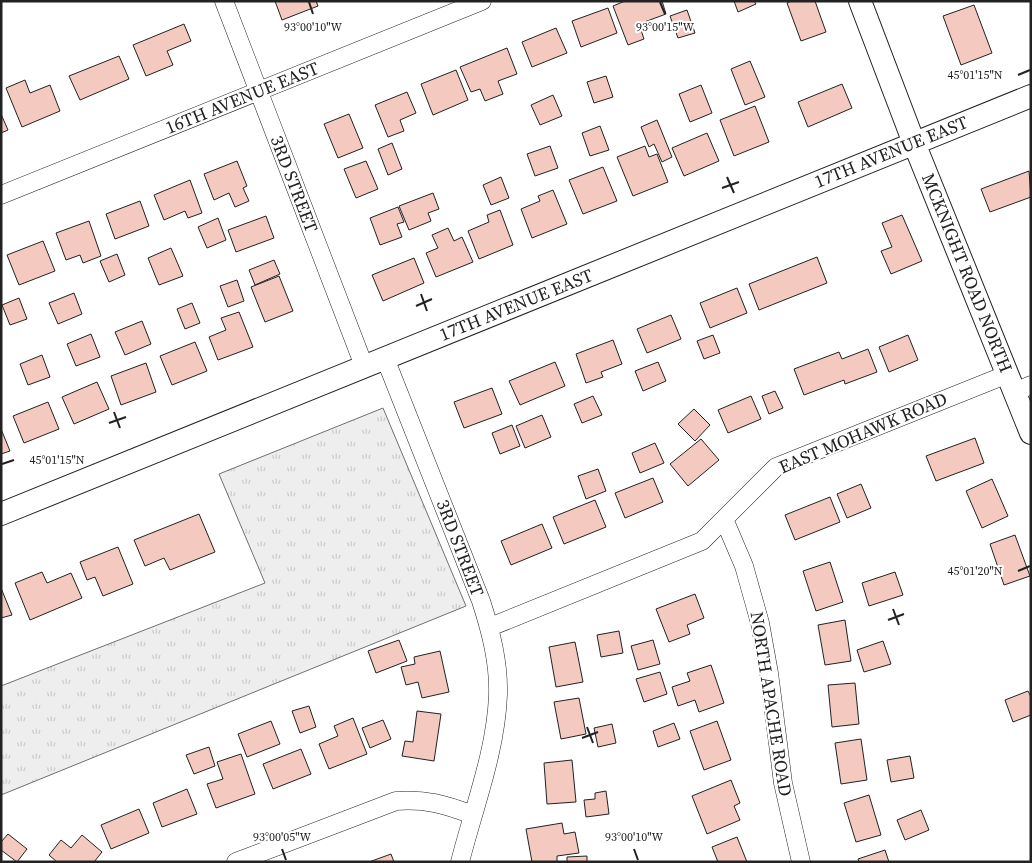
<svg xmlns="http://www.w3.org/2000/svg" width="1032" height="863" font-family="'Source Serif 4',serif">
	<defs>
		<pattern id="grass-tufts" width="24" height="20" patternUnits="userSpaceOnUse" patternTransform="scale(1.25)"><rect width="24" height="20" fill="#eee"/><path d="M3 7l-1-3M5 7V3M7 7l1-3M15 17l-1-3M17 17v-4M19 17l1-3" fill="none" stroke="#ccc"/></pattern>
	</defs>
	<rect width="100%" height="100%" fill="#fff"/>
	<path fill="url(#grass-tufts)" stroke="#6f6f6f" d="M383,408L466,606L1,795V686L265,583L219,474Z"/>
	<path fill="#f3c9c0" stroke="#222" d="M275,1H316L318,6L282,20Z
		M625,1H662L666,14L639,24L644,39L628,45L613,6Z
		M734,1H754L756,4L738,12Z
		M791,1H815L826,32L801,41L787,3Z
		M974,5L992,53L961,65L943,16Z
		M608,8L617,33L581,47L572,21Z
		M687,10L695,33L678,38L670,16Z
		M184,24L191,41L167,51L173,65L146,76L133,45Z
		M556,28L567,53L532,67L522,42Z
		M507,48L517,74L498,81L503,94L485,101L480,89L471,92L460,67Z
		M119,56L129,79L80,100L69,76Z
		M750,61L765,97L745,105L731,69Z
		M456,70L468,100L433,115L421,84Z
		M606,76L613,97L594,103L587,82Z
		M25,80L30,93L50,85L60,111L22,127L6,88Z
		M842,84L852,108L808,127L798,102Z
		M701,85L712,113L690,122L679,94Z
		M407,92L416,113L400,120L404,131L388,137L375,105Z
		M553,95L562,116L540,125L531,105Z
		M755,106L769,142L734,156L720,120Z
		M1,114L8,130L1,133Z
		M349,114L363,148L338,158L324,124Z
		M657,120L672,157L662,162L654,144L649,147L641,127Z
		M600,126L609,150L590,156L582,133Z
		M707,133L719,161L684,176L672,148Z
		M392,143L402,169L388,175L378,149Z
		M550,146L558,168L535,176L527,154Z
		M645,146L649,157L657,154L668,182L633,196L617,157Z
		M237,161L247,186L243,188L249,201L235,207L229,193L214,200L204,174Z
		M366,161L378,189L356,198L344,169Z
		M603,167L617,201L583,214L569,180Z
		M1029,171L1031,197L990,212L981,189Z
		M501,177L509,198L491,205L483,185Z
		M190,180L202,213L188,218L185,211L164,220L154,195Z
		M553,190L567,224L532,238L521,209L540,201L538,196Z
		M433,193L439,209L428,213L431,221L409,230L399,206Z
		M140,201L149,226L115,239L106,214Z
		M398,207L404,222L397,224L402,237L380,245L370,218Z
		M500,210L513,245L479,259L468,231L489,222L487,215Z
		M902,215L922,261L891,274L881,251L892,247L882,223Z
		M266,216L274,238L236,252L228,230Z
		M218,218L226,240L207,248L198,227Z
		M89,221L101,256L83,263L80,255L66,260L56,233Z
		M448,228L454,241L462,237L473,262L436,277L426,253L438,248L432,235Z
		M43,241L55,271L19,285L7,255Z
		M171,248L183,276L159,285L148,258Z
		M117,254L125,275L109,282L100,261Z
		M817,257L827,283L759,310L749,284Z
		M414,258L424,283L383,301L372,275Z
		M274,260L280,274L255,285L249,270Z
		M279,276L293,311L265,322L251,287Z
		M237,280L244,301L228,307L220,286Z
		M737,288L747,313L710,328L700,303Z
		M74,293L82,314L58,324L49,303Z
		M19,298L27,319L10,325L2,305Z
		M192,303L200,323L185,329L177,309Z
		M239,312L253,347L218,360L209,337L226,330L221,318Z
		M671,315L681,339L647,353L637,329Z
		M142,321L151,344L125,355L115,332Z
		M91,334L100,357L76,366L67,344Z
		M713,335L720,353L704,359L697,341Z
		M908,335L918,360L889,372L879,347Z
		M613,340L622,364L601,372L603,377L586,383L576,354Z
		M195,342L207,371L172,385L160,356Z
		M868,349L877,372L845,384L844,380L804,395L794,369L839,352L842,359Z
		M42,355L50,377L28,385L20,364Z
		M555,362L565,386L520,405L509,381Z
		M658,362L666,381L643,391L635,371Z
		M146,363L156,392L121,405L111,376Z
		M97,382L109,409L74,424L62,397Z
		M492,388L502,414L464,428L454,402Z
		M775,391L783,408L769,414L762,396Z
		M593,396L602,415L582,423L574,404Z
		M751,396L761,419L728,433L718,410Z
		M48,402L59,429L24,443L13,416Z
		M694,409L710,425L695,441L678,424Z
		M542,415L551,437L525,448L516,426Z
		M512,425L520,446L500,454L492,433Z
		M1,429L10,451L1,454Z
		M975,438L984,463L936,481L926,456Z
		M701,439L719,460L688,486L670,464Z
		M655,443L664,463L640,473L632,453Z
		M598,469L606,491L586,499L578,476Z
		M653,478L663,502L625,518L615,493Z
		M992,479L1008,516L982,528L966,491Z
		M861,484L871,508L847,518L837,494Z
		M830,497L840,522L795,540L785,515Z
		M595,500L606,527L564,544L553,517Z
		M199,514L215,552L170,570L164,558L145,566L134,540Z
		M542,524L552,548L511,565L501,541Z
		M1015,535L1030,576L1004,585L990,544Z
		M118,547L133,584L103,596L95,577L87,580L80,562Z
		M830,562L843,602L816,611L803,571Z
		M42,572L47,583L71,573L82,598L30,620L15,583Z
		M895,572L903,595L869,606L862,583Z
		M1,588L12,615L1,618Z
		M695,594L704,618L687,625L690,634L669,642L656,609Z
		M845,620L851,661L825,665L818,625Z
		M619,631L623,653L601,657L597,635Z
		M399,640L407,661L376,673L368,651Z
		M653,640L660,664L638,670L631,646Z
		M883,641L891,664L864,672L857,650Z
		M575,642L583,682L556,687L549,647Z
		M440,651L449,692L422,698L418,682L406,685L401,667L415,664L414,657Z
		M711,665L724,703L699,712L695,700L678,706L672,687L690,681L687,673Z
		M660,672L667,694L644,702L636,679Z
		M855,683L859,724L832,727L828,685Z
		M1028,691L1031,697V715L1013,722L1005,700Z
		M579,698L586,734L561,739L554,702Z
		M309,706L316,727L300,733L292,711Z
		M417,711L441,714L434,761L402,756L405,741L413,742Z
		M353,718L367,754L329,769L319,744L338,736L334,726Z
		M383,720L391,739L370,748L362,728Z
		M271,721L280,744L247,757L238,734Z
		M717,721L731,760L704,770L690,731Z
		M674,723L680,739L658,747L653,731Z
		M612,724L616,743L598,747L594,728Z
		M861,739L867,780L841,784L835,743Z
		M209,747L215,766L194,774L186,755Z
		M301,749L311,774L273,789L263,764Z
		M241,754L255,794L216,808L207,784L223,779L217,762Z
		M910,756L914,778L891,782L887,760Z
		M572,760L576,802L547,804L544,763Z
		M731,780L740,803L734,806L740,820L707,834L692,796Z
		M187,789L197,814L162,827L153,803Z
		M606,791L609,814L586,817L584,800L595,799V793Z
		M869,795L881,835L856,842L844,803Z
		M139,809L149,833L111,849L101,825Z
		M921,810L929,830L905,840L897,820Z
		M562,823L564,834L575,832L579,853L557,856V862H532L526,829Z
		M8,834L27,849L17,862L1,850V842Z
		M82,835L102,852L94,862H57L49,855L61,840L71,848Z
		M737,837L747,862H718L712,847Z
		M885,850L889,862H859L858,859Z
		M391,854L394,862H369Z
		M587,856V862H567V857Z"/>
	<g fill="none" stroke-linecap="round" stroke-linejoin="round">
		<defs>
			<path id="minor" d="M224,1L364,366
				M1,195L482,1
				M385,358L481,601C491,632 499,663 498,695C496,751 474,807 460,862
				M1015,392L1031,385
				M724,519L744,566L760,623L769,673L783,783L801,862
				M490,627L702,541L776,467L1008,374
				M236,862L396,801C426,799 444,804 473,815"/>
			<path id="tertiary" d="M860,1L914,143L1031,433
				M1,514L1031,96"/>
		</defs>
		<use href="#minor" stroke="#222" stroke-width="19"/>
		<use href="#tertiary" stroke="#222" stroke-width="24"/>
		<use href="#minor" stroke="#fff" stroke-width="18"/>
		<use href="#tertiary" stroke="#fff" stroke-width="22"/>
	</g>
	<path fill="none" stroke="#222" stroke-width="2" d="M309,2L313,14M660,2L665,14M1018,75L1030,70M727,177L734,193M722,188L739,182M421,294L427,311M416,306L432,299M114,412L120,428M109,423L126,417M2,464L14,460M1018,571L1030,566M893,609L899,625M888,620L904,614M587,727L593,743M582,738L598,732M282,849L286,860M634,849L638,860"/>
	<g text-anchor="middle" stroke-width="4" stroke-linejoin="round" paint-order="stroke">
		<g font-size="18" fill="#222" stroke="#fff">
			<text transform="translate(242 98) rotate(-22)" y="6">16TH AVENUE EAST</text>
			<text transform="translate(891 152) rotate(-22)" y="6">17TH AVENUE EAST</text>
			<text transform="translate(294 184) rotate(69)" y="6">3RD STREET</text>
			<text transform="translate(967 273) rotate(68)" y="6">MCKNIGHT ROAD NORTH</text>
			<text transform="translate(516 305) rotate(-22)" y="6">17TH AVENUE EAST</text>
			<text transform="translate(863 433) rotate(-23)" y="6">EAST MOHAWK ROAD</text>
			<text transform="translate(460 548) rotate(69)" y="6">3RD STREET</text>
			<text transform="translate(771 704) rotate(81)" y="6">NORTH APACHE ROAD</text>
		</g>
	</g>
	<g font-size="12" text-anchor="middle" fill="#222" stroke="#fff" stroke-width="4" stroke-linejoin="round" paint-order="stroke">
		<text x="313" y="31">93°00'10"W</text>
		<text x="665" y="31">93°00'15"W</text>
		<text x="975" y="79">45°01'15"N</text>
		<text x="57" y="464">45°01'15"N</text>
		<text x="975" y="575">45°01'20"N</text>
		<text x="282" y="841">93°00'05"W</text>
		<text x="634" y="841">93°00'10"W</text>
	</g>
	<rect width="1032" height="863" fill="none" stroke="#222222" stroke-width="5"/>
</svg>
